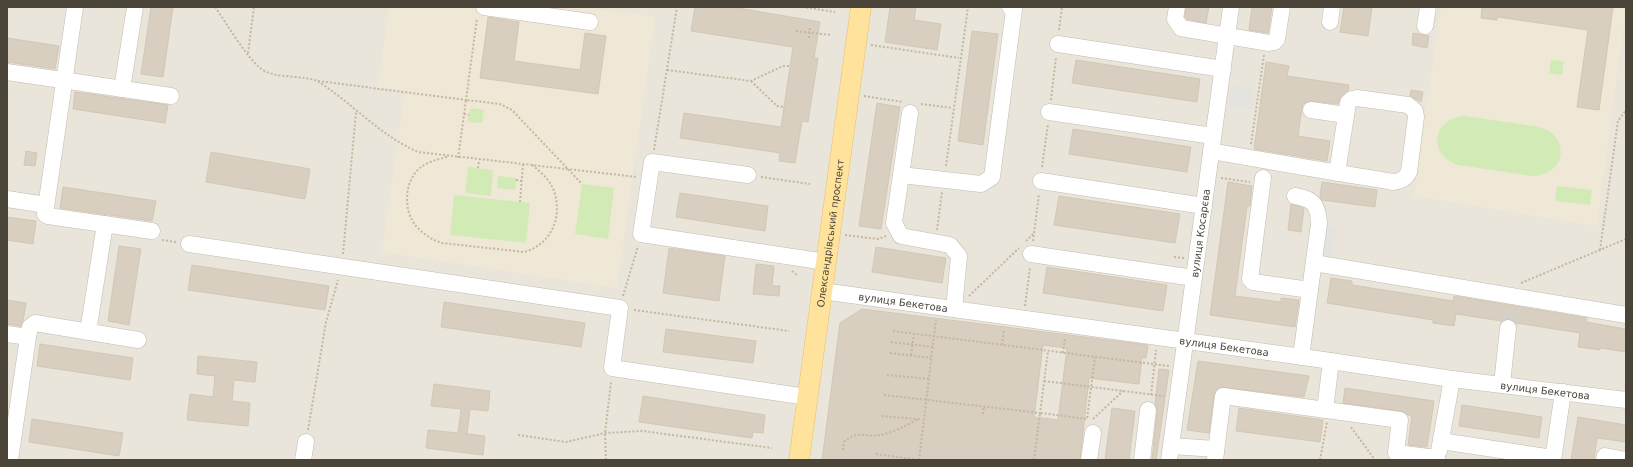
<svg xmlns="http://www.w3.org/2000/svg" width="1633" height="467" font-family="'DejaVu Sans',sans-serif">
	<rect width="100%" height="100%" fill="#f6f3ec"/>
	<path fill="#eae5da" d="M7,7H1626V460H7Z"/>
	<path fill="#efe8d6" d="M389,7H586L655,17L617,288L382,252L405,91L378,87Z
		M1441,7H1626L1597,226L1414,196Z"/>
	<path fill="#d2eab5" d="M1551,60L1564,61L1562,75L1549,73Z
		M470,108L484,110L482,123L468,122Z
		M1465,116L1540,127C1571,137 1566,175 1533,176L1458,165C1427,155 1432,118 1465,116Z
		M468,167L493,170L491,196L465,193Z
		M498,176L516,178L515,190L497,188Z
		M582,184L614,188L608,239L575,234Z
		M1557,186L1592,190L1590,205L1555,201Z
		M454,195L530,203L526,243L450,235Z"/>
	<path fill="#e5e3e0" d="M1232,85L1254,89L1252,109L1228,106Z
		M1319,224L1337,226L1331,266L1314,263Z"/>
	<path fill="#d8cfc1" stroke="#d3c7b4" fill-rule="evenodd" d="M151,7H173L163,77L141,74Z
		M695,7H732L820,22L814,58H818L808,122L802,121L795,163L779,161L780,153L680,138L684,113L781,127L793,47L691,31Z
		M890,7H916L914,20L941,24L937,50L885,42Z
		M1186,7H1209L1206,23L1187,19L1185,17Z
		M1252,7H1272L1268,33L1249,30Z
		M1344,7H1372L1368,36L1340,32Z
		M1482,7H1613L1599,110L1577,107L1588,30L1497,17V20L1481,18Z
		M488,17L519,22L514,61L580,70L585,33L606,36L598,94L480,78Z
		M972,31L998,34L983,145L958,141Z
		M1413,33L1429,36L1427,48L1412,45Z
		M7,38L59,46L55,69L7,62Z
		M1076,60L1200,79L1197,102L1072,83Z
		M1266,62L1289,66L1287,76L1349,85L1348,91L1341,96L1338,104L1312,101L1303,104L1302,108L1298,136L1330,141L1327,161L1254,149Z
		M1411,90L1423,92L1421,102L1410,96Z
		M75,92L168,105L165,123L73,109Z
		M877,103L900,107L881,229L859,226Z
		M1073,129L1191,147L1187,172L1069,154Z
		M26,151L37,153L35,166L24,165Z
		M211,152L310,169L305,199L206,182Z
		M1228,182L1252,186L1250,206H1247L1235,296L1281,302V298L1299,300L1295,327L1210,315Z
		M1322,182L1377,190L1375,207L1322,200L1320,196Z
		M63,187L156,201L152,221L60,208Z
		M680,193L768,206L765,231L676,217Z
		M1059,196L1180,214L1175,243L1054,225Z
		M1291,204L1304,208L1301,232L1288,230Z
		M7,217L36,221L33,244L7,240Z
		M119,246L141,249L129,325L108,321Z
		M876,247L946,258L942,283L872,272Z
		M669,248L725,256L719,301L663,293Z
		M756,264L774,266L772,286H780L779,296L753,294Z
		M192,265L329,286L325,310L188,290Z
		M1047,267L1167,285L1163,311L1043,293Z
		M1331,278L1352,281V285L1453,301L1454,296L1587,318L1586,322L1626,329V352L1600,348V350L1578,347L1580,333L1516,323L1509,319L1502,321L1456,314L1454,326L1433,323V320L1327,303Z
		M7,300L26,303L23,321L21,326L7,324Z
		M444,302L585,323L581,347L441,327Z
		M862,309L1148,345L1146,358H1142L1139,384L1089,378L1080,460H822L840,323ZM1043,345L1067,348L1058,420L1034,417Z
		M666,329L756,341L753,363L663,352Z
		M40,344L133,358L130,380L37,366Z
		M198,356L257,362L255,382L234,380L232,401L250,403L248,426L187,420L190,394L213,397L215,376L197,374Z
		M1198,361L1309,376L1304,397L1220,387L1216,390L1214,395L1209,433L1187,430Z
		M1159,369L1169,370L1156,460H1152L1157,411L1155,404Z
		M434,384L490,391L488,411L470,409L467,434L485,436L483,455L426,448L428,430L458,433L461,409L431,406Z
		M1345,388L1434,401L1427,447L1408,445L1412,416L1408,415L1401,411L1343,403Z
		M643,396L765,415L763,433L753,432L752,438L639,422Z
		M1462,405L1542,417L1539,438L1459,426Z
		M1112,408L1135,411L1129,460H1105Z
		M1239,408L1323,420L1320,442L1236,431Z
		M1578,417L1626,425V442L1597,438L1594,460H1571Z
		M32,419L123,433L119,456L29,442Z"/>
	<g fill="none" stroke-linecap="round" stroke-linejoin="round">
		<path stroke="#d4d0c8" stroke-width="16" stroke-dasharray="16 8" stroke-linecap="butt" d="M1508,328L1511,299"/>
		<defs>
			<g id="minor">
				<path d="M75,7L45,214L48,216L152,231"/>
				<path d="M484,7L590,22"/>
				<path d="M1177,7L1175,19L1181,28L1269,43L1274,42L1277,39L1282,7"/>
				<path d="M1330,22L1332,7"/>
				<path d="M1425,26L1428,7"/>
				<path d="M1058,44L1223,69"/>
				<path d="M7,72L171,96"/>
				<path d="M122,89L135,7"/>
				<path d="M1311,110L1346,115"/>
				<path d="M1049,112L1213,136"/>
				<path d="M910,113L894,223L901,236L950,245L959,256L954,309"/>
				<path d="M1211,151C1272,162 1333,172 1393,182C1401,181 1405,179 1409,172L1416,117L1415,111L1408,105L1357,98L1352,99L1348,103L1337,173"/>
				<path d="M748,175L652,162L641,234L826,262"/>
				<path d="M901,175L981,184L992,177L1014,10L1010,7"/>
				<path d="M1263,178L1250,279L1253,282L1310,290L1301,357"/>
				<path d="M1041,181L1204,206"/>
				<path d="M1295,196C1314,199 1318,205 1319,224L1310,290"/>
				<path d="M7,199L46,205"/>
				<path d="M189,244L620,308L612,368L807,397"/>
				<path d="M1031,254L1194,278"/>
				<path d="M1314,263L1626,315"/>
				<path id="s1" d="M822,291L1310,358L1452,379L1626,400"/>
				<path d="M88,332L105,224"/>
				<path d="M7,334L28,337L10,460"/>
				<path d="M28,337L30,327L35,323L138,340"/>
				<path d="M1502,384L1508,328"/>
				<path d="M1325,410L1331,361"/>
				<path d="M1441,441L1553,458"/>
				<path d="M1171,446L1216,449"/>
				<path d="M1439,451L1452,379"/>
				<path d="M303,460L306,442"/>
				<path d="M1089,460L1093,433"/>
				<path d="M1142,460L1148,410"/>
				<path id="s2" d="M1169,460L1231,7"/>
				<path d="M1215,460L1223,396L1400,420L1396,453L1437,458"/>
				<path d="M1553,460L1563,392"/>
				<path d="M1604,460L1605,456L1626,460"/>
			</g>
			<g id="major">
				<path id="s3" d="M799,460L861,7"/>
			</g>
		</defs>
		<use href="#minor" stroke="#c2bbae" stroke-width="17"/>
		<use href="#major" stroke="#e6c16a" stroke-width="21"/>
		<path stroke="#c4b79f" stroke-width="2" stroke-dasharray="2 2" stroke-linecap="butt" d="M215,7C227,24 245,55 260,68C274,80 306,74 319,82C353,104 381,136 418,152L637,177
			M802,7L835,12
			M1059,30L1062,7
			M796,31L831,35
			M809,38L810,27
			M871,45L959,58
			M248,53L254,7
			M667,70L751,81L783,66H791
			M318,81L466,100L477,18
			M751,81L777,106L784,107
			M864,96L903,102
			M1051,100L1056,57
			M921,104L952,108
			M464,114L469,115
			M1251,144L1264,55
			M654,150L677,7
			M447,157C439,159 431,161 424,165C404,177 402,209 416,226C423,234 432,240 442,243L524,252C551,245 563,217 554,191C550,180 541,172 532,165
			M458,158L466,100L500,104L512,110L582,184
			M946,166L968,7
			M1042,167L1048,124
			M478,168L479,160
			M761,177L810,184
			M1221,178L1250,182
			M516,180L522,181
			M520,202L523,165
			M937,230L942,192
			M845,235L878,239L886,236
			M162,240L176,242
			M1026,241L1033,234
			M1033,241L1039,194
			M1600,250L1618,121L1626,110
			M343,254L356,112
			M1174,257L1184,258
			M792,271L797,275
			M1521,283L1626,239
			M623,296L638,246
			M969,296L1019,248
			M1025,306L1030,267
			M634,310L789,331
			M893,331L1169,366
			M891,342L933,347
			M1002,345L1004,330
			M890,353L931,358
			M1063,353L1065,338
			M911,355L914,334
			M887,375L929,379
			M1044,381L1164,396
			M884,395L1040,413L1048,351
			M1151,395L1156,350
			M983,414L984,407
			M1093,419L1123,391
			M1351,427L1375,460
			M308,430L326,322L338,280
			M518,435L566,442L605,433L642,431L772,448
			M843,450L844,442C858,429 865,438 880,435C890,434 909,424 919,419L881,416
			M876,454L919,460
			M606,460L605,433L611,382
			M919,460L936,320
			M1034,460L1040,413L1087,419L1095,357
			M1320,460L1327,422"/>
		<use href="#minor" stroke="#fff" stroke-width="16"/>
		<use href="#major" stroke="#ffe39c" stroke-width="20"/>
	</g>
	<g text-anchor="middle" stroke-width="3" stroke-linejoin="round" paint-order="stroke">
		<g font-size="10" fill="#4b4439" stroke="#fff">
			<text dy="4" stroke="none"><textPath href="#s3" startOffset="229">Олександрівський проспект</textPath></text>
			<text dy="4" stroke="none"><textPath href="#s2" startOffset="229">вулиця Косарєва</textPath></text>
			<text dy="4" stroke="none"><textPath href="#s1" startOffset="82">вулиця Бекетова</textPath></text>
			<text dy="4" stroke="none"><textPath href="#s1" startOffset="406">вулиця Бекетова</textPath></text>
			<text dy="4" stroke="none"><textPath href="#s1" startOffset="730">вулиця Бекетова</textPath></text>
		</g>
	</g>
	<rect width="1633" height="467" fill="none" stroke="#4b4439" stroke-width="16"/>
</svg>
